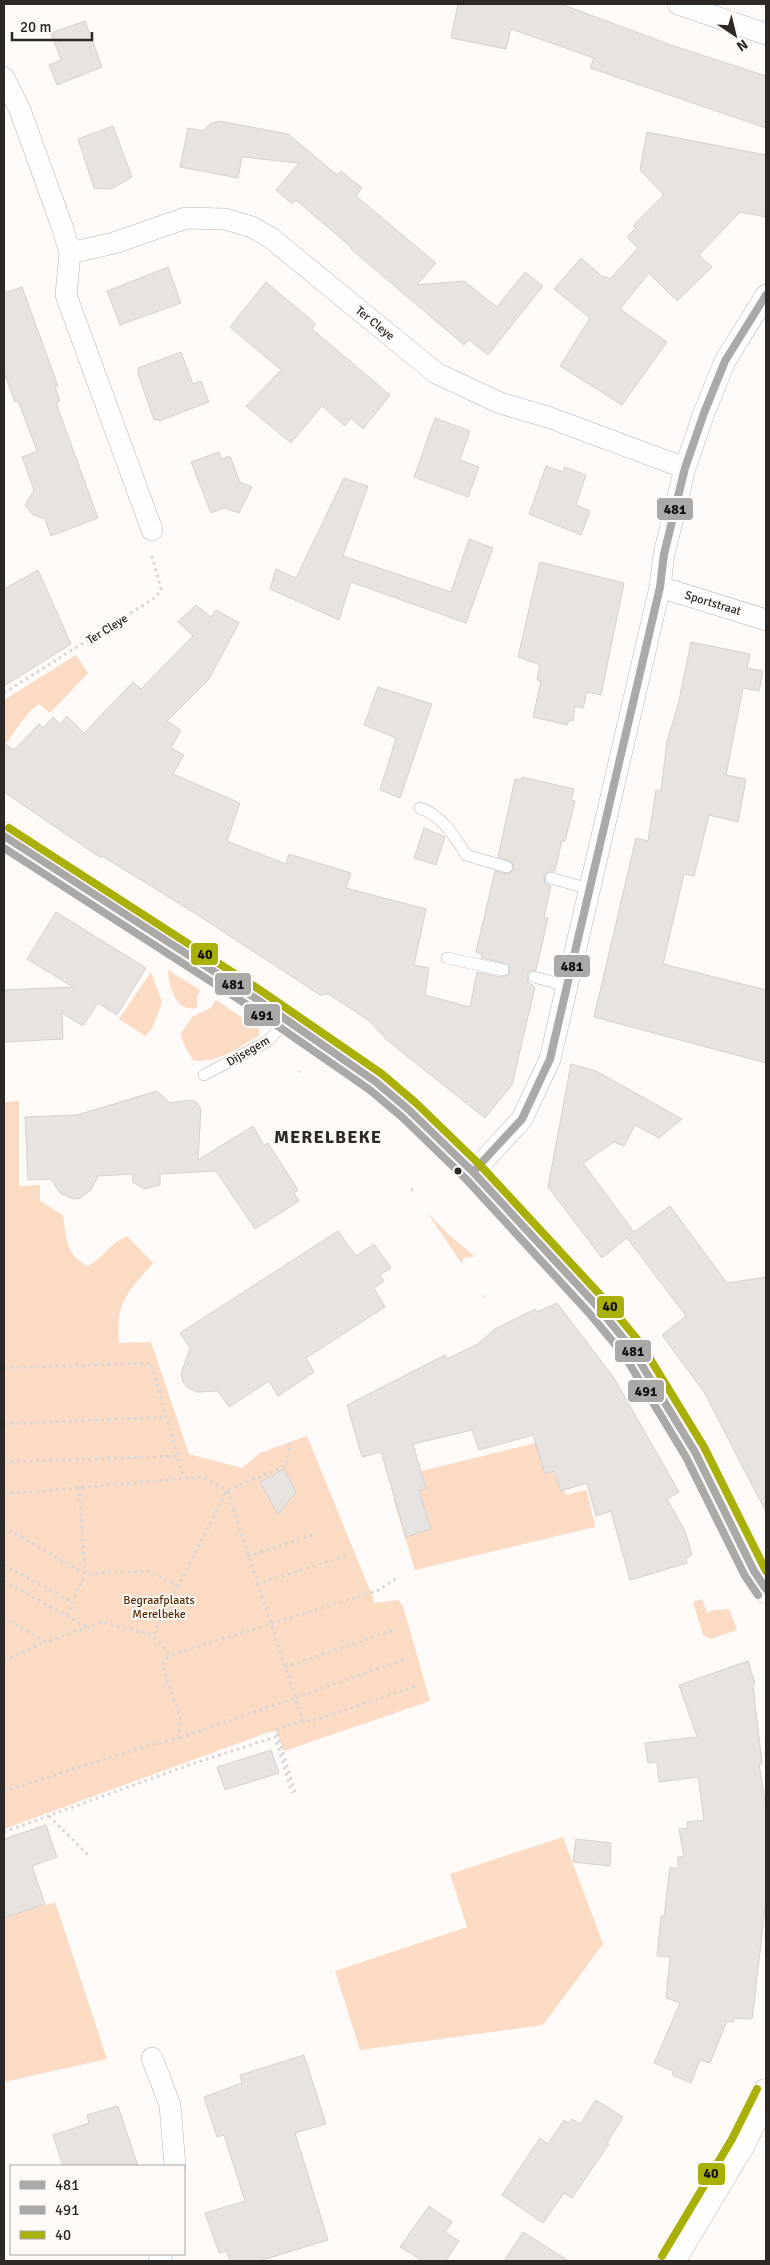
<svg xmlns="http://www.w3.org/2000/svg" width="770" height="2265" font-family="Signika,sans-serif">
	<rect width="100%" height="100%" fill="#fdfaf8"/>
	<path fill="#fbdbc3" d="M76,655L88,673L50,713L39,704L29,712L4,746V700Z
		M168,970L200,990L197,998V1008C175,1013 169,986 168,970Z
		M151,972L162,1002L152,1029L145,1036L119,1019Z
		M216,1000L259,1029V1036C238,1047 217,1065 193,1060L183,1043L181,1033L192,1017L211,1008Z
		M19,1101V1186L40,1185V1201L63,1215C66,1236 66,1257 88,1266C104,1257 109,1244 127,1236L153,1263C127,1294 116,1300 119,1343L151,1342L189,1454L242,1468L260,1453L307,1436L375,1603L398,1600L403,1606L430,1701L284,1751L276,1731L269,1732L4,1829V1102Z
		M427,1212L447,1233L473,1255L474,1257L463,1258L462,1264Z
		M536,1443L566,1495L587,1490L595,1527L415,1570L393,1498L418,1496L413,1473Z
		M702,1599L707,1613L713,1610L729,1609L737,1630L710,1639L703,1635L693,1602Z
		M563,1837L603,1944L543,2025L360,2050L335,1971L467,1927L450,1874Z
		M55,1902L107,2059L4,2082V1917Z"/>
	<path fill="#e6e3e1" stroke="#d4d1d0" d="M458,4H561L671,45L766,76V128L590,68L594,58L511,29L506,49L451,38Z
		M85,21L102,67L57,85L49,65L61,60L51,33Z
		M219,121L288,134L337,175L341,171L362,188L356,196L436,263L417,285L464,281L497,307L525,272L543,286L488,355L469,340L464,345L351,249L352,248L296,200L292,204L276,190L299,163L242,157L238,178L180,167L188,128L203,131L210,124Z
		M113,126L132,177L111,189L94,188L78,139Z
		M647,132L766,155V217L740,212L699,255L712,267L677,301L649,273L620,309L667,342L622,405L560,366L590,318L554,289L581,258L604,278L605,276L610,279L638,248L627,237L636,228L633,226L664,195L640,170Z
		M168,267L181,303L120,325L107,291Z
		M266,282L316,324L312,329L390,395L363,429L351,418L345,426L322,406L291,443L246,406L281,370L230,327Z
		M22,287L58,386L55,387L60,401L56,403L98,518L51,536L45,519L33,515L25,505L34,490L22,457L37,451L18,401L15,402L4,372V293Z
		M181,352L193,384L201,381L209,402L159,421L158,419L154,420L138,374V368Z
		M435,418L470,431L460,460L479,467L468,497L414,477Z
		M219,452L221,459L230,456L240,482L252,487L239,513L224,508L211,513L191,462Z
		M546,466L563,472L565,467L586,475L576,505L590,511L581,535L529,514Z
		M344,478L368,486L343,556L451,592L469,539L493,548L466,623L351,582L339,620L270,589L276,569L296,578Z
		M540,562L624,583L601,695L587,692L583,708L575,706L573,721L569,720L567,725L533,717L541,681L537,680L540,665L518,657Z
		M38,570L71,644L4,686V589Z
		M196,605L211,617L216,610L239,623L209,679L167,721L181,730L171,748L184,755L173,774L240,803L227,841L286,864L289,854L351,873L346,888L426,909L414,965L429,968L425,995L470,1007L477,972L501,977L509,975L510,968L508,964L481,958L482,954L476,952L495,871L508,874L514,869L512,862L498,857L515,779L521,780L522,777L574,789L571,800L575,801L565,841L562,840L555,871H549L544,876L545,883L551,886L544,917L548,918L536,970L529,971L527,976L528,982L535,987L512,1085L485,1118L388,1041L368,1020L328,994L320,995L193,912L102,856L101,858L4,792V743L14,750L39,724L43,728L53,717L60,724L67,716L84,733L133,682L141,689L193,636L178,622Z
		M691,642L750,654L747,668L763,671L759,691L743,688L726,775L746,779L738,822L709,815L694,876L684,874L663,964L766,990V1063L594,1017L636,838L648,841L656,790L661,791L667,741L678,705Z
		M378,687L432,704L400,798L380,790L396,738L364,725Z
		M424,828L445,837L436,865L414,858Z
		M56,912L146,968L117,1015L98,1003L83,1026L62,1013L63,1039L4,1042V990L73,987L27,959Z
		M571,1064L596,1071L682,1119L659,1138L635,1125L624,1146L614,1142L583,1163L634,1232L670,1206L727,1283L766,1277V1512L704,1392L662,1335L686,1316L627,1238L602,1258L548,1187Z
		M157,1091L170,1103L191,1100L197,1103L201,1109L198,1160L253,1126L264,1145L268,1143L298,1190L294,1193L299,1201L255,1229L216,1171L160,1174V1185L144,1189L133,1182L132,1174L98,1176L91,1190L80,1198L73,1199L60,1193L51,1179L28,1180L25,1117L77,1115Z
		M338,1231L356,1256L374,1244L391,1268L380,1275L384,1281L374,1288L385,1307L306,1358L314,1372L278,1396L269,1381L229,1407L218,1391L197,1392L188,1388L183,1382L181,1374L190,1348L180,1333Z
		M557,1303L614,1378L679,1492L667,1499L685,1531L692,1555L686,1558L687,1563L630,1580L611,1511L596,1516L587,1483L561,1491L554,1471L545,1474L533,1435L479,1450L472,1430L413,1444L426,1489L419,1491L431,1529L406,1537L381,1452L362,1457L347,1405L445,1355L447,1359L478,1344L495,1329L535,1309L537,1312Z
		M284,1469L296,1492L278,1514L260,1482Z
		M748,1661L755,1684L753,1685L762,1764H759L766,1806V1900L755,1995L752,2019L734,2018L733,2022L727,2021L710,2063L700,2060L691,2083L672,2075L673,2071L654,2063L680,2003L666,1998L670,1957L657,1956L661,1916H664L670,1868H678V1857H684L679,1829L688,1828L687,1822L704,1820L698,1777L659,1782L657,1762L648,1763L645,1743L697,1737L679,1685Z
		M271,1750L279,1773L225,1790L217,1767Z
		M46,1825L57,1857L32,1866L45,1904L4,1918V1839Z
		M576,1839L611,1843L610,1866L573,1862Z
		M304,2055L326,2124L295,2133L328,2240L259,2261H230L226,2251L219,2253L205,2213L245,2201L224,2135L217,2137L204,2097L242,2083L240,2075Z
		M596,2100L623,2117L607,2143L609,2144L572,2198L564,2193L543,2223L502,2195L540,2138L548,2144L564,2120L569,2123L572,2119L580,2124Z
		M118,2106L138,2166H63L53,2135L89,2123L87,2115Z
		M429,2206L452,2222L445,2232L459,2241L446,2261H423L400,2247Z
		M523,2232L569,2261H504Z"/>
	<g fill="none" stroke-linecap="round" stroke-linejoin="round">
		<defs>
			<path id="lane" d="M420,808C442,816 454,835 466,855L507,867
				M551,878L589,889
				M447,958L503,970
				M534,977L567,986
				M204,1075L268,1041L286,1021"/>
			<path id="street" d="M678,4L766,34
				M4,78L20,110L63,229L70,253L66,295L152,530
				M70,253L114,243L186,218L225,219L252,227L271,238L436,373L500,403L548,417L685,468
				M660,587L766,620
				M473,1172L522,1119L550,1059L660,587L664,554L685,468L704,413L725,361L766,295
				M152,2058L170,2105L175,2166
				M159,2261L162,2254"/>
			<path id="secondary" d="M4,836L255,998L376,1082L409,1110L473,1172L597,1306L632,1349L695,1452L743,1545L754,1571L766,1589
				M671,2261L741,2144L766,2093"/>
		</defs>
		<use href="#lane" stroke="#b9b6b5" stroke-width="12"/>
		<use href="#street" stroke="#b9b6b5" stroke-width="22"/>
		<use href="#secondary" stroke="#b9b6b5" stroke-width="29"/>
		<path stroke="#d7d6d6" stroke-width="3" stroke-dasharray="2.5 4" stroke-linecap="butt" d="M4,693L156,597L161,589L151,553
			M299,1072L300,1071
			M411,1190L414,1189
			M483,1297L484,1296
			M4,1368L151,1363L184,1478
			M4,1424L166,1417
			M291,1442L286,1466L227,1490L153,1635L170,1655L377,1591L397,1578
			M4,1462L177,1456
			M79,1487L85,1574L148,1571L178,1586
			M4,1494L202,1477L227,1490L303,1721
			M4,1527L85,1574L66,1616
			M248,1556L313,1535
			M4,1565L72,1602
			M4,1581L87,1627
			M257,1584L346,1556
			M4,1618L46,1642L102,1622L153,1635
			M4,1660L46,1642
			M285,1667L394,1630
			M180,1738L406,1659
			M4,1791L150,1745L179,1738L180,1717L162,1665L170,1655
			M295,1792L276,1730L303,1721H312L417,1686
			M49,1816L89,1856
			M4,1832L186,1766L275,1737L292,1793"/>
		<use href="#lane" stroke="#fffefe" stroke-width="11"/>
		<use href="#street" stroke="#fffefe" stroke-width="21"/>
		<use href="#secondary" stroke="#fffefe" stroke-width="28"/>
		<defs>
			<path id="bus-1" d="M4,836L255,998L376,1082L409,1110L473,1172L597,1306L632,1349L695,1452L754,1571L766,1589
				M473,1172L522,1119L550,1059L660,587L664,554L685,468L704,413L725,361L766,295"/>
			<path id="bus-2" d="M4,848L249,1006L370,1090L402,1117L466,1179L589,1313L624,1355L686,1457L745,1576L758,1595"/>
			<path id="bus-3" d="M9,828L260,990L382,1074L416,1103L480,1165L604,1299L641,1344L704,1447L766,1571
				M662,2256L732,2139L757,2089"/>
		</defs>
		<use href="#bus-1" stroke="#fefaf7" stroke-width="11"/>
		<use href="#bus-2" stroke="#fefaf7" stroke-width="11"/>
		<use href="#bus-3" stroke="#fefaf7" stroke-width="11"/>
		<use href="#bus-1" stroke="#aaa9a8" stroke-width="8"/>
		<use href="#bus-2" stroke="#aaa9a8" stroke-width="8"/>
		<use href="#bus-3" stroke="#a9b108" stroke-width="8"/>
	</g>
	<circle fill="#2b2826" stroke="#fefaf7" stroke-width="2" cx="458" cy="1171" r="4.5"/>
	<g text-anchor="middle" stroke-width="4" stroke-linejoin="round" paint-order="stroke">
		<g font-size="12" fill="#2b2826" stroke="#fefaf7">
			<text transform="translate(375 323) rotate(39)" y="4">Ter Cleye</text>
			<text transform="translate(713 603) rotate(17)" y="4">Sportstraat</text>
			<text transform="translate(107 629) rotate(-32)" y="4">Ter Cleye</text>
			<text transform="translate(248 1051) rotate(-30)" y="4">Dijsegem</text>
		</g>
		<g font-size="12" fill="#572d05" stroke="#fefaf7">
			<text x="159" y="1604">Begraafplaats<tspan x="159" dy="14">Merelbeke</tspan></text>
		</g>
		<g font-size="18" font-weight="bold" letter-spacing="1" fill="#2b2826" stroke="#fefaf7">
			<text x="328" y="1143">MERELBEKE</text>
		</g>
	</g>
	<g stroke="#fefaf7" stroke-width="2">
		<rect x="656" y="497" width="38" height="24" rx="5" fill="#aaa9a8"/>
		<rect x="190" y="942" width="29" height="24" rx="5" fill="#a9b108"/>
		<rect x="553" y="954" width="38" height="24" rx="5" fill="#aaa9a8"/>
		<rect x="214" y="972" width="38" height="24" rx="5" fill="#aaa9a8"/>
		<rect x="243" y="1003" width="38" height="24" rx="5" fill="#aaa9a8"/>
		<rect x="596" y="1295" width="29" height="24" rx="5" fill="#a9b108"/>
		<rect x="614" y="1339" width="38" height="24" rx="5" fill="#aaa9a8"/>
		<rect x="627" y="1379" width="38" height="24" rx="5" fill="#aaa9a8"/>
		<rect x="697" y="2162" width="29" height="24" rx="5" fill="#a9b108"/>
	</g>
	<g font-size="14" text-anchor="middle" font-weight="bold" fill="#111">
		<text x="675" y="514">481</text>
		<text x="205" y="959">40</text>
		<text x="572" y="971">481</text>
		<text x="233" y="989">481</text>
		<text x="262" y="1020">491</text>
		<text x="610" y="1311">40</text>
		<text x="633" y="1356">481</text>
		<text x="646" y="1396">491</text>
		<text x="711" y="2178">40</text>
	</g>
	<rect width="770" height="2265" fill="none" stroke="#2b2826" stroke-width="10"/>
	<rect x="10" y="2165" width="175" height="90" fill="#fefaf7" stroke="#aaa6a3"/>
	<rect x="20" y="2181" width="25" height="8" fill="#aaa9a8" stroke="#aaa6a3"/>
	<text x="55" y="2190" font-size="15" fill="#2b2826">481</text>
	<rect x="20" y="2206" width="25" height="8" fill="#aaa9a8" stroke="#aaa6a3"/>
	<text x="55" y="2215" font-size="15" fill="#2b2826">491</text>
	<rect x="20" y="2231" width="25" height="8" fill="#a9b108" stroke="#aaa6a3"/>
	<text x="55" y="2240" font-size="15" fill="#2b2826">40</text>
	<g transform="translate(735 35) rotate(145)" stroke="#fefaf7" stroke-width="4" paint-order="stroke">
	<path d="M0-4L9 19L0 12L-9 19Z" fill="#2b2826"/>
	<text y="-8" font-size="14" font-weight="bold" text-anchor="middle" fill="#2b2826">N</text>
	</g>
	<path d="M12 32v8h80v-8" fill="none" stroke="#2b2826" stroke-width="2.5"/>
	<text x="20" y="32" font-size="15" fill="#2b2826" stroke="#fefaf7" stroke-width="4" paint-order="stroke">20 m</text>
</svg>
